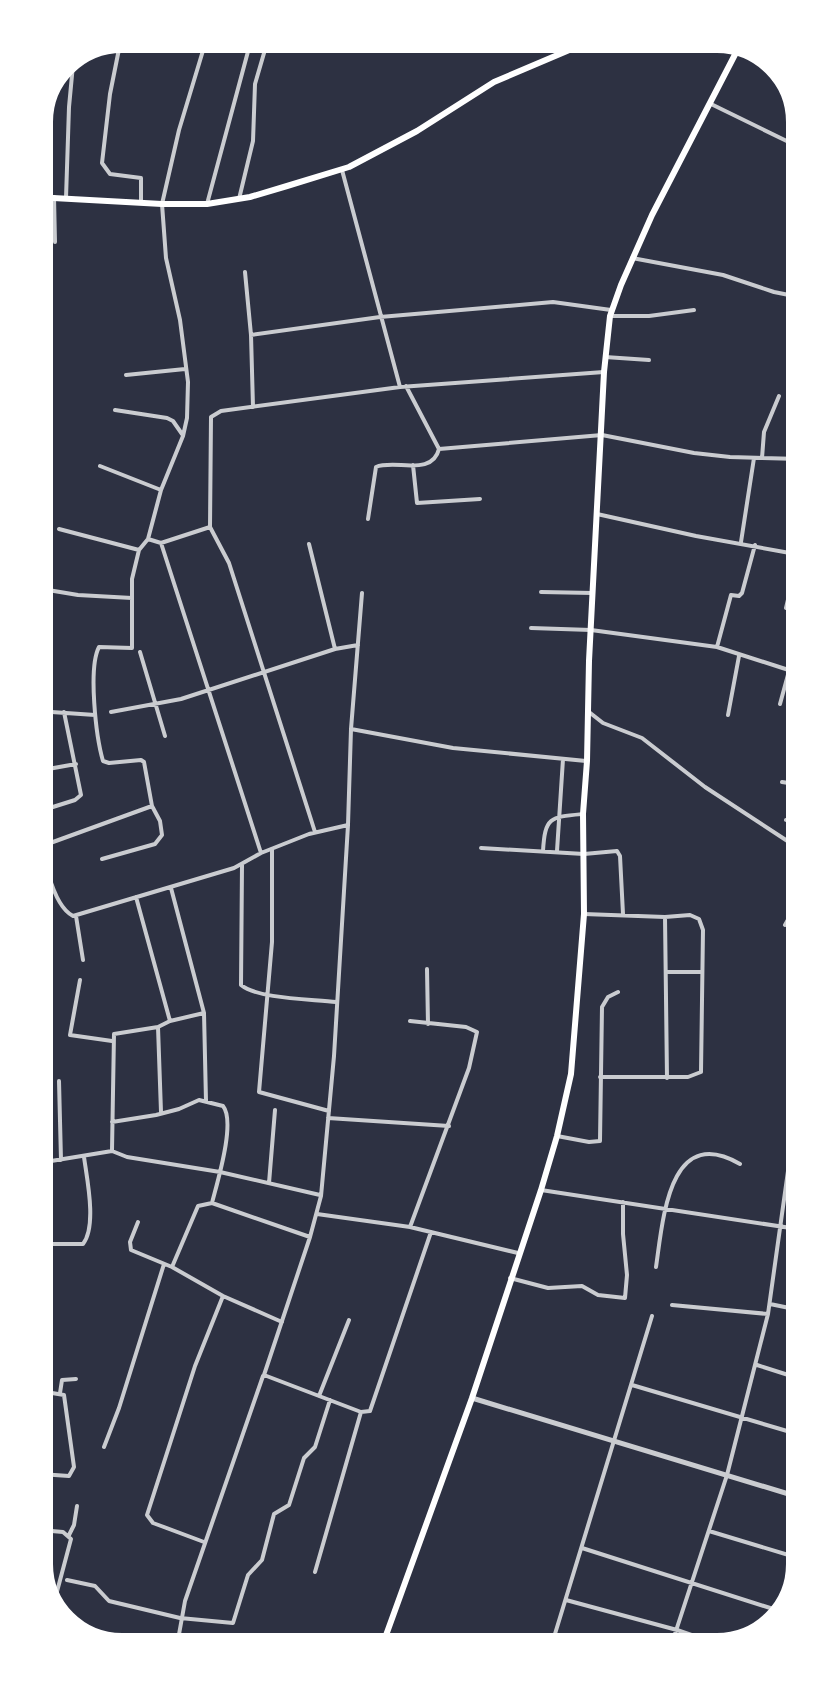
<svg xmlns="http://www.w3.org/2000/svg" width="839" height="1686" font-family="'Varela Round',sans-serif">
	<rect width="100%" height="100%" fill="#2d3142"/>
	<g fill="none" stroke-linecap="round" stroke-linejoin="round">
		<path stroke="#caccd0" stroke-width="4" d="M122,34L110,94L102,163L110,174L141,178V202
			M774,79L798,90
			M711,104L799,147
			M342,170L400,387
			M54,197L55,242
			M66,198L69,107L74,54
			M239,199L253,141L255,84L269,36
			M207,204L250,44
			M632,258L723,275L774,292L799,297
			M245,272L251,335L253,407
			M610,316H649L694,310
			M251,335L380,317L553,302L611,310
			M605,357L649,360
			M126,375L185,369
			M115,410L167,418L173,421L182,434
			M439,449L602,435L694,453L730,457L800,459
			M762,458L764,432L779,396
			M413,465L417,503L480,499
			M100,466L161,490
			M597,514L696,536L801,555
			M368,519L376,467C395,459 432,477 439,449L406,386
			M59,529L139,550
			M148,539L161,543L210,527
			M741,542L754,458
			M161,543L261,853
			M309,544L335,649
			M36,588L78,595L132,598
			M541,592L593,593
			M362,593L351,729L348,825L334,1056L321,1196L310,1237L264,1375L361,1412L370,1411L431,1232
			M786,608L799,554
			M531,628L591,630L717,647L801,674
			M717,647L731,595L739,596L742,593L755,545
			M140,652L165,736
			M780,704L789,671
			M37,711L95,715
			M111,712L181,699L335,649L358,645
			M589,712L603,723L642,738L705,787L792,844L802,870
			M728,715L739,656
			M351,729L453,748L586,761
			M37,771L76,764
			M782,782L802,785
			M37,812L75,800L81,795L64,712
			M37,816C41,841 49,904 73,916L234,868L261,853L309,834L348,825
			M786,820L802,826
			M315,832L229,563L210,527L211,417L221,411L400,387L604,372
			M42,846L152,806
			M481,848L584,854L617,851L620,856L623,914
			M272,849V942L259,1092L329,1111
			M543,851C545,817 550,817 583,814
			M557,851L563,759
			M102,859L155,844L162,835L160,821L152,806L144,762L141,760L109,763L103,761C96,737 88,668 99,647L132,648V579L139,550L148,539L161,490L183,436L187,418L188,382L180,320L166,258L162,204L179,130L208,34
			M242,865L241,985C258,999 312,999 336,1002
			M171,888L204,1013L206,1101
			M136,897L170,1021
			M584,914L665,917L690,915L699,919L703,930L701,1072L688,1077H600
			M76,916L83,960
			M665,917L667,1078
			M785,925L802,895
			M427,969L428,1024
			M666,972H702
			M80,980L70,1035L112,1041
			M38,998L43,1005L38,1027
			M410,1021L466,1027L477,1032L469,1068L410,1227
			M158,1027L161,1112
			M59,1081L61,1160
			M328,1118L449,1126
			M112,1122L156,1115L179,1109L199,1100L223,1106C236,1122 217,1183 212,1203L310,1237
			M792,1126L803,1128
			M557,1136L589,1142L600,1141L602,1007L608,997L618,992
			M112,1150L114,1034L158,1027L170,1021L204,1013
			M112,1151L127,1157L220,1172L320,1195
			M39,1163L112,1151
			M788,1171L803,1174
			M269,1183L275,1110
			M541,1190L804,1230
			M317,1214L410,1227L518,1253
			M138,1222L130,1242L131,1250L172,1267L223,1296L282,1322
			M39,1244H83C97,1226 87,1179 84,1157
			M172,1267L198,1206L212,1203
			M656,1267C663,1219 669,1123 740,1164
			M510,1278L548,1288L582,1286L598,1295L625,1298L627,1275L623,1234V1202
			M770,1304L804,1311
			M672,1305L768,1314
			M39,1336H50L49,1302
			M757,1365L804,1380
			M632,1385L804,1436
			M40,1391L64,1395L74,1467L69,1476L40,1474
			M60,1393L62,1380L76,1379
			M319,1396L349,1320
			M104,1447L119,1408L164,1264
			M40,1530L63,1532L71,1539L55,1599L54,1615
			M709,1531L805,1560
			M69,1535L74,1525L77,1506
			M204,1542L153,1523L147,1515L195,1366L223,1296
			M582,1548L789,1614
			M315,1572L361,1412
			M67,1580L95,1586L109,1601L180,1618L233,1623L248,1575L262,1560L274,1514L289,1505L304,1458L315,1447L330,1400
			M41,1596L55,1599
			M566,1600L677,1630L723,1646
			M671,1646L727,1475L768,1314L788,1171L799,1041L796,990L802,963
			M551,1647L652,1316
			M176,1651L185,1601L263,1376"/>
		<path stroke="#caccd0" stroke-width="5" d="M472,1398L805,1499"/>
		<path stroke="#fff" stroke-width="6" d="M35,197L162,204H207L250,197L287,186L349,167L417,131L494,82L607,34
			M381,1649L472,1398L541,1190L557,1136L571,1074L584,914L583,814L587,761L589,661L604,372L610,316L621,285L652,215L742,41"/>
	</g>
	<path d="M0 0H839V1686H0ZM122 48H717A74 74 0 0 1 791 122V1564A74 74 0 0 1 717 1638H122A74 74 0 0 1 48 1564V122A74 74 0 0 1 122 48Z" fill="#fff" fill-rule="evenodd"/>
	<path fill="none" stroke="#fff" stroke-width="10" d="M122 48H717A74 74 0 0 1 791 122V1564A74 74 0 0 1 717 1638H122A74 74 0 0 1 48 1564V122A74 74 0 0 1 122 48Z"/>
</svg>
